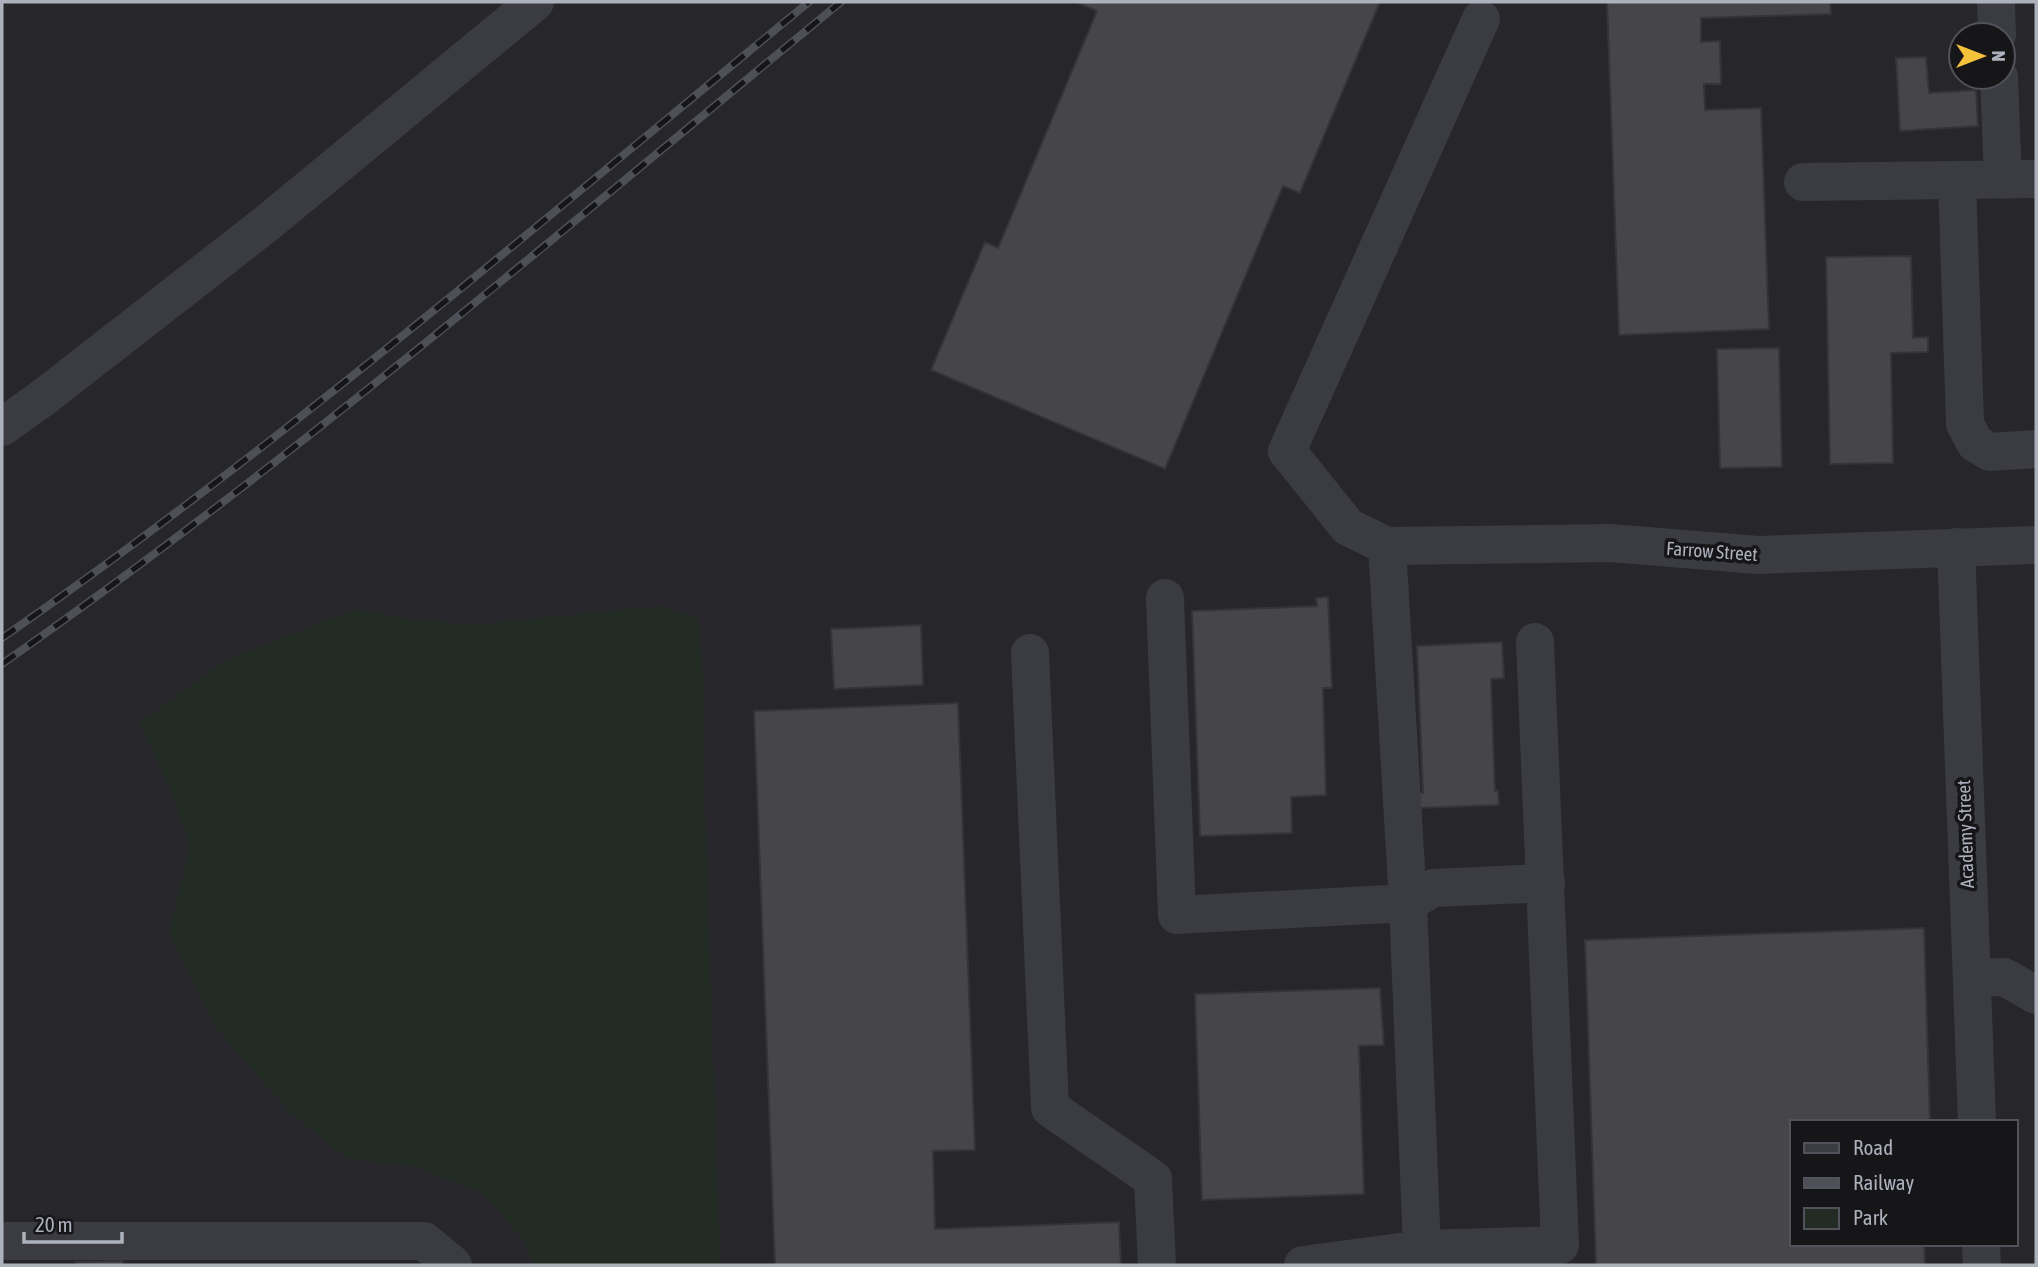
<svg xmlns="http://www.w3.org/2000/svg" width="2038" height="1267" font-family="'Asap Condensed',sans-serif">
	<rect width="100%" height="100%" fill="#1b1a1d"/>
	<path fill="#27262a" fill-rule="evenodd" d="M2,2H2036V1265H2ZM1961,35H2003V77H1961ZM1791,1122H2015V1244H1791Z"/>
	<path fill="#222b24" d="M660,606L698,619L705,697L704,779L720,1265H533L526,1243L483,1193L416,1167L346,1158L292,1114L214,1026L169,932L190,846L168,784L139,723L228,659L356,609L410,619L470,625Z"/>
	<path fill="#45454a" stroke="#353439" stroke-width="2" d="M1076,2H1380L1300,193L1283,186L1165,469L931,370L985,242L998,248L1097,11Z
		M1607,2H1830L1831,14L1701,18V42L1720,41L1721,84H1704L1705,110L1761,108L1769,329L1619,335Z
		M1926,57L1929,93L1976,90L1978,126L1900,131L1896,58Z
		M1911,256L1913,338L1928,337V352L1891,353L1893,463L1830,464L1826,257Z
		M1779,348L1782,467L1720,468L1717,349Z
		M1328,597L1332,688H1323L1326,795L1291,797L1292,833L1200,836L1192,611L1317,606L1316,598Z
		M921,625L923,685L834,689L831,629Z
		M1502,642L1504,678L1491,679L1495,791H1498L1499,805L1419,808V793H1423L1417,646Z
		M958,703L975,1150L933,1151L935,1229L1119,1222L1121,1265H775L754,711Z
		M1924,928L1930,1122H1791V1244H1924L1925,1265H1596L1585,940Z
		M1380,988L1384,1045L1359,1046L1364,1194L1202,1200L1195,994Z
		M123,1261V1265H76V1262Z"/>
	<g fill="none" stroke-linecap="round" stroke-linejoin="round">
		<path stroke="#3b3c42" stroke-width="38" d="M1996,2L1997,35
			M1481,19L1287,451L1348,527L1387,546L1610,543L1758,555L2036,545
			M1999,77L2003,180
			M2036,179L1957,180L1965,424L1975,443L1990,452L2036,449
			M1803,182L1957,180
			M2,427L44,397L266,224L535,2
			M1387,546L1408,903L1422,1249
			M1956,547L1977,1122
			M1165,598L1177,915L1408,903L1433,888L1546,883
			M1030,653L1050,1108L1153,1179L1157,1265
			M1972,978L2004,977L2036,995
			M2,1241H424L453,1265
			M1981,1244L1982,1265
			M1303,1265L1422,1249L1560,1245L1535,642"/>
		<defs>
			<path id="rail" d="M2,638C284,443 544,219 809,2
				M2,664C294,460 565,228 841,2"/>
		</defs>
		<use href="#rail" stroke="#4e5057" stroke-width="8"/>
		<use href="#rail" stroke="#161518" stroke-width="5" stroke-dasharray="16" stroke-linecap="butt"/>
	</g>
	<g text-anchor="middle" stroke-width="7" stroke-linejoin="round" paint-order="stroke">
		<g font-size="19" fill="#adb1bc" stroke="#161518">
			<text transform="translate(1712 551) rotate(4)" y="7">Farrow Street</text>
			<text transform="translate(1965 834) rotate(-92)" y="7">Academy Street</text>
		</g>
	</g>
	<rect width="2038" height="1267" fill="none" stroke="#adb1bc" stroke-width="7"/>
	<rect x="1790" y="1120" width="228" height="126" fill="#161518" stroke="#52535a" stroke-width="2"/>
	<rect x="1804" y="1143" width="35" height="10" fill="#3b3c42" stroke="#52535a" stroke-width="2"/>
	<text x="1853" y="1155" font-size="21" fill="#adb1bc">Road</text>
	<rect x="1804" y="1178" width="35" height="10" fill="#4e5057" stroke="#52535a" stroke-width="2"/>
	<text x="1853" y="1190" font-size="21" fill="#adb1bc">Railway</text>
	<rect x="1804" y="1208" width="35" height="21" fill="#222b24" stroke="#52535a" stroke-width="2"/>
	<text x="1853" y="1225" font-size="21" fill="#adb1bc">Park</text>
	<g transform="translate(1982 56) rotate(90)"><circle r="33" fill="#161518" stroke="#52535a" stroke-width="2"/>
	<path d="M0-5L12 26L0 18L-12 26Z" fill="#f4c23b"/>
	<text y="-10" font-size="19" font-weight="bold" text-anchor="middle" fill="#adb1bc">N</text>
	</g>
	<path d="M24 1232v10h98v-10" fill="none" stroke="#adb1bc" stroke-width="3.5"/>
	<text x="35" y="1232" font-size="21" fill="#adb1bc" stroke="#161518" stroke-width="5" paint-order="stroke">20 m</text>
</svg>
